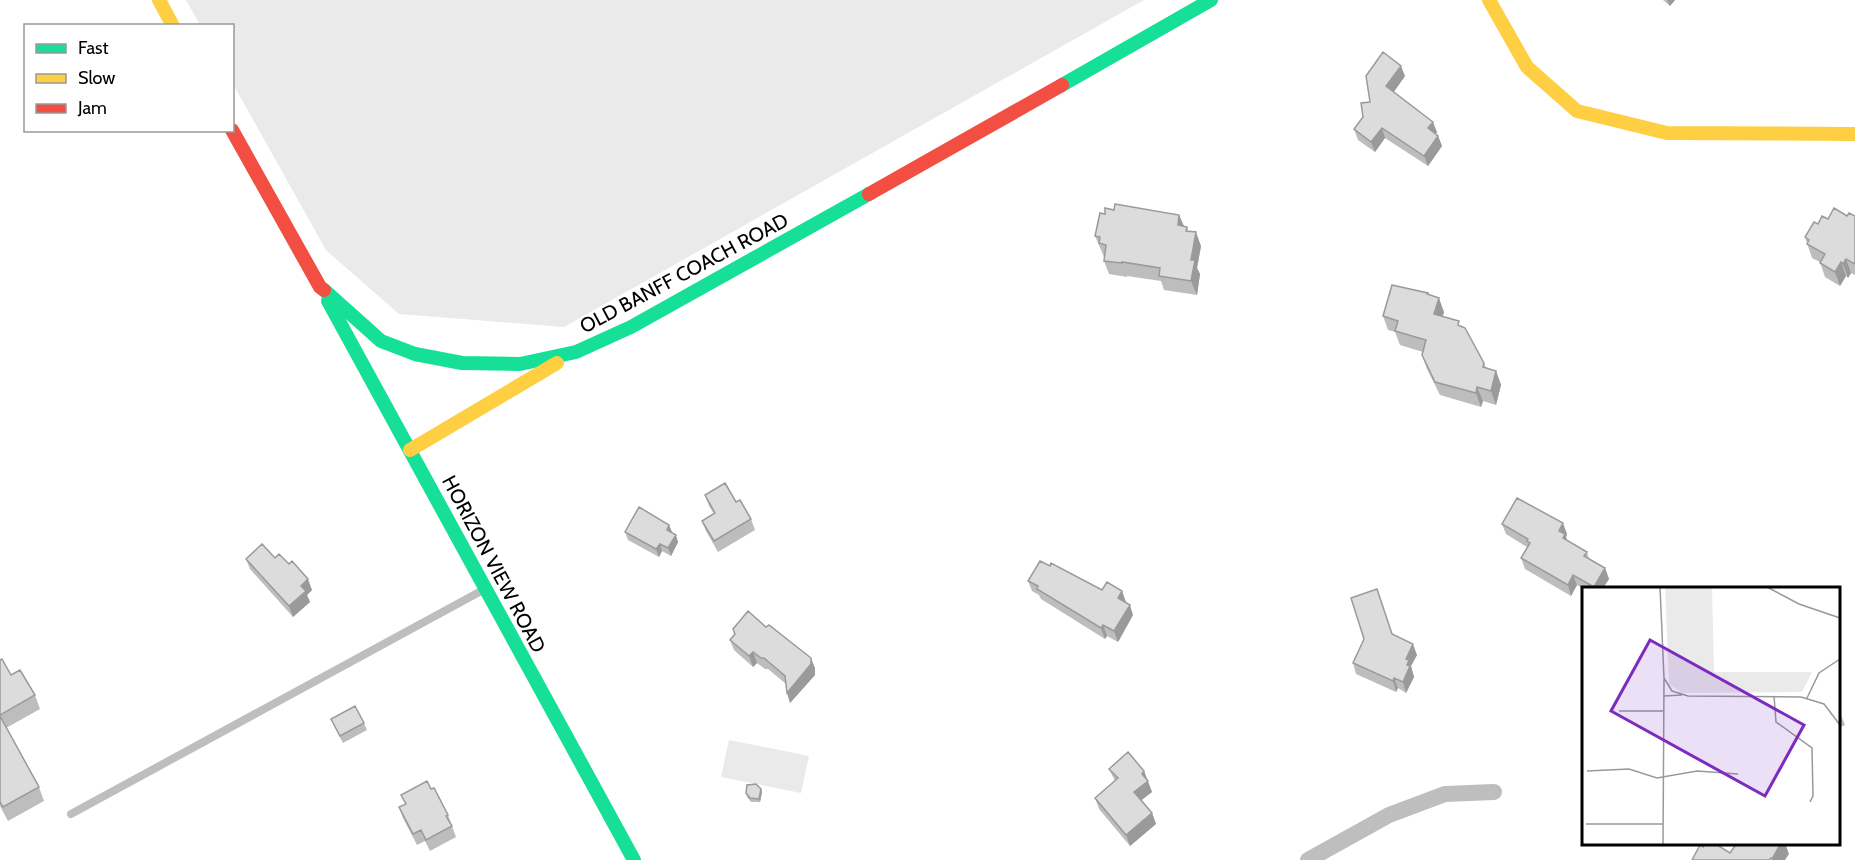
<svg xmlns="http://www.w3.org/2000/svg" width="1855" height="860" font-family="Cabin,sans-serif">
	<rect width="100%" height="100%" fill="#fff"/>
	<path fill="#eaeaea" d="M186,0H1144L564,327L399,314L326,250L233,84L232,26L200,25Z
		M729,740L809,756L801,793L721,777Z"/>
	<g fill="none" stroke-linecap="round" stroke-linejoin="round">
		<path stroke="#bebebe" stroke-width="8" d="M71,814L483,590"/>
		<path stroke="#bebebe" stroke-width="16" d="M1308,860L1389,815L1445,794L1494,792"/>
		<path stroke="#16e098" stroke-width="14" d="M1062,85L1211,0
			M324,290L381,341L415,354L462,363L520,364L576,352L631,327L869,194
			M328,301L634,860"/>
		<path stroke="#ffcf43" stroke-width="14" d="M159,0L173,26
			M1489,0L1527,67L1577,111L1667,133L1855,134
			M410,450L557,363"/>
		<path stroke="#f24e42" stroke-width="14" d="M232,130L320,287L324,290
			M869,194L1062,85"/>
	</g>
	<path fill="#bdbdbd" d="M1663,0H1675L1670,6Z
		M1405,76L1394,92L1437,132L1436,134L1438,136L1442,146L1428,166L1385,138L1375,152L1358,140L1354,129L1363,117L1370,102Z
		M1114,210L1179,215L1184,226L1187,227L1188,231L1201,246L1197,268L1200,274L1197,295L1164,290L1161,281L1127,276V277L1109,274L1104,261V257L1095,236Z
		M1847,216H1855V275L1851,273L1848,278L1846,276L1840,286L1825,277L1820,262L1812,258L1805,237L1818,224L1828,219Z
		M1428,295L1444,312L1443,316L1461,326L1484,363L1486,368L1496,371L1501,385L1496,405L1483,401L1481,407L1440,395L1427,369L1422,355L1423,352L1400,345L1395,332L1388,330L1383,316Z
		M705,495L736,502L751,519L755,530L718,552L706,531L702,521L714,514L709,506Z
		M1502,524L1567,534L1566,537L1567,541L1587,552L1589,559L1605,568L1609,579L1603,588H1584V589L1577,585L1571,596L1525,569L1521,558L1527,547L1506,534Z
		M669,525L672,533L678,542L671,556L662,551L659,557L628,540L625,532Z
		M275,558L312,590L307,595L310,602L293,617L250,569L246,559Z
		M1050,566L1102,590L1122,591L1125,602L1133,615L1118,642L1107,636L1105,639L1041,599L1039,595L1032,591L1028,581Z
		M733,629L815,668V675L790,703L786,684L768,669H765L757,663L753,667L734,650L730,640L735,634Z
		M1392,634L1417,655L1411,666L1414,677L1406,693L1398,688L1396,692L1356,674L1353,663Z
		M0,660L11,675L35,695L40,709L6,728L39,787L44,801L8,821L0,806Z
		M1839,710L1845,725L1839,728Z
		M331,719L364,723L367,730L343,743L334,726Z
		M1109,769L1144,771L1152,792L1141,800L1152,813L1156,824L1130,846L1099,809L1095,798L1115,781Z
		M431,789L448,815L456,837L430,851L425,841L417,845L403,818L399,807L405,804L401,795Z
		M761,789L762,792L760,802H751L747,797L746,793Z"/>
	<path fill="#9a9a9a" d="M1667,0H1675L1670,6Z
		M1401,66L1405,76L1390,97L1386,86Z
		M1433,122L1437,132L1432,139L1428,128Z
		M1382,128L1385,138L1375,152L1371,142Z
		M1438,136L1442,146L1428,166L1424,156Z
		M1179,215L1185,229L1178,225Z
		M1196,232L1201,246L1197,268L1200,274L1197,295L1191,281V260Z
		M1846,259L1851,273L1848,278L1843,264Z
		M1841,262L1846,276L1840,286L1835,272Z
		M1439,298L1444,312L1439,328L1434,314Z
		M1496,371L1501,385L1496,405L1491,391Z
		M1477,387L1483,401L1481,407L1476,393Z
		M1563,523L1567,534L1566,537L1569,545L1563,542L1559,531Z
		M669,525L672,532L669,537L667,530Z
		M676,535L678,542L671,556L668,548Z
		M660,544L662,551L659,557L656,549Z
		M1605,568L1609,579L1603,588H1594V587Z
		M1573,575L1577,585L1571,596L1568,585Z
		M308,579L312,590L307,595L310,602L293,617L289,606L301,586Z
		M1122,591L1126,602L1122,609L1118,598Z
		M1130,605L1133,615L1118,642L1114,631Z
		M1103,625L1107,636L1105,639L1101,628Z
		M1413,644L1417,655L1411,666L1414,677L1406,693L1403,682L1406,659Z
		M753,652L757,663L753,667L749,656Z
		M811,658L815,668V675L790,703L787,693Z
		M1394,678L1398,688L1396,692L1393,681Z
		M1144,771L1152,792L1138,803L1134,792L1142,774Z
		M761,789L762,792L760,802L759,799Z
		M1152,813L1156,824L1130,846L1126,835Z
		M1781,843H1785L1789,854L1785,860H1772V859Z"/>
	<path fill="#dcdcdc" stroke="#9a9a9a" stroke-width="1.5" d="M1383,52L1401,66L1386,86L1433,122L1428,128L1438,136L1424,156L1382,128L1371,142L1354,129L1363,117L1361,103L1370,102L1366,76Z
		M1115,204L1179,215L1178,225L1187,227L1186,231L1196,232L1191,260H1195L1191,281L1159,276L1160,268L1122,262V263L1104,261L1106,245L1099,243L1100,237L1095,236L1100,213L1105,214V208L1114,210Z
		M1834,208L1847,216L1849,213L1855,216V264L1846,259L1843,264L1841,262L1835,272L1820,263L1825,254L1807,244L1809,240L1805,237L1814,222L1818,224L1822,216L1828,219Z
		M1392,285L1428,293L1427,294L1439,298L1434,314L1459,321L1458,325L1465,328L1484,363L1483,367L1496,371L1491,391L1477,387L1476,393L1435,382L1422,355L1426,340L1395,331L1398,321L1383,316Z
		M725,483L736,502L740,500L751,519L714,541L702,521L715,513L705,495Z
		M1517,498L1563,523L1559,531L1565,534L1563,538L1587,552L1584,556L1605,568L1594,587L1573,575L1568,585L1521,558L1530,543L1527,541L1528,539L1502,524Z
		M639,507L669,525L667,530L676,535L668,548L660,544L656,549L625,532Z
		M262,544L275,558L279,554L289,564L292,561L308,579L301,586L306,591L289,606L246,559Z
		M1040,561L1050,566L1051,563L1102,590L1107,582L1122,591L1118,598L1130,605L1114,631L1103,625L1101,628L1037,589L1038,586L1028,581Z
		M1377,589L1392,634L1413,644L1406,659L1409,660L1407,665L1410,666L1403,682L1394,678L1393,681L1353,663L1364,639L1351,598Z
		M748,611L766,627L769,625L811,658V664L787,693L785,676L764,658H761L753,652L749,656L730,640L735,634L733,629Z
		M2,659L11,675L20,670L35,695L0,715V660Z
		M355,706L364,723L340,736L331,719Z
		M0,716L39,787L3,807L0,802Z
		M1128,752L1144,771L1142,774L1148,781L1134,792L1152,813L1126,835L1095,798L1118,778L1109,769Z
		M427,781L431,789L434,788L448,815L446,816L452,826L426,840L421,830L413,834L399,807L406,804L401,795Z
		M756,784L761,789L759,799L750,798L746,793L747,785Z
		M1704,843H1714L1730,853L1737,843H1781L1772,859L1771,858L1769,860H1692L1700,845L1703,847Z"/>
	<g text-anchor="middle" stroke-width="4.5" stroke-linejoin="round" paint-order="stroke">
		<g font-size="20" fill="#000" stroke="#fff">
			<text transform="translate(684 273) rotate(-28)" y="7">OLD BANFF COACH ROAD</text>
			<text transform="translate(494 564) rotate(62)" y="7">HORIZON VIEW ROAD</text>
		</g>
	</g>
	<g transform="translate(1582 587)">
		<rect width="258" height="258" fill="#fff"/>
		<path d="M83,0H130L132,85H230L220,105L100,106L87,97Z" fill="#eaeaea"/>
		<path fill="none" stroke="#999" stroke-width="1.5" d="M78,0L82,91L90,104L106,109L219,110L242,117L258,138M185,0L217,17L258,31M82,109L100,108M192,109L194,135L230,161L231,209L228,215M225,111L237,86L258,72M37,124H81M5,184L47,182L75,191L115,184L156,187M4,237H81M81,258L82,92"/>
		<path fill="#7b2cbf" fill-opacity="0.15" stroke="#7b2cbf" stroke-width="3" d="M68,53L222,138L183,209L29,124Z"/>
		<rect width="258" height="258" fill="none" stroke="#000" stroke-width="3"/>
	</g>
	<rect x="24" y="24" width="210" height="108" fill="#ffffff" stroke="#999999" stroke-width="1.5"/>
	<rect x="36" y="44" width="30" height="9" fill="#16e098" stroke="#999999" stroke-width="1.5"/>
	<text x="78" y="54" font-size="18" fill="#000000">Fast</text>
	<rect x="36" y="74" width="30" height="9" fill="#ffcf43" stroke="#999999" stroke-width="1.5"/>
	<text x="78" y="84" font-size="18" fill="#000000">Slow</text>
	<rect x="36" y="104" width="30" height="9" fill="#f24e42" stroke="#999999" stroke-width="1.5"/>
	<text x="78" y="114" font-size="18" fill="#000000">Jam</text>
</svg>
